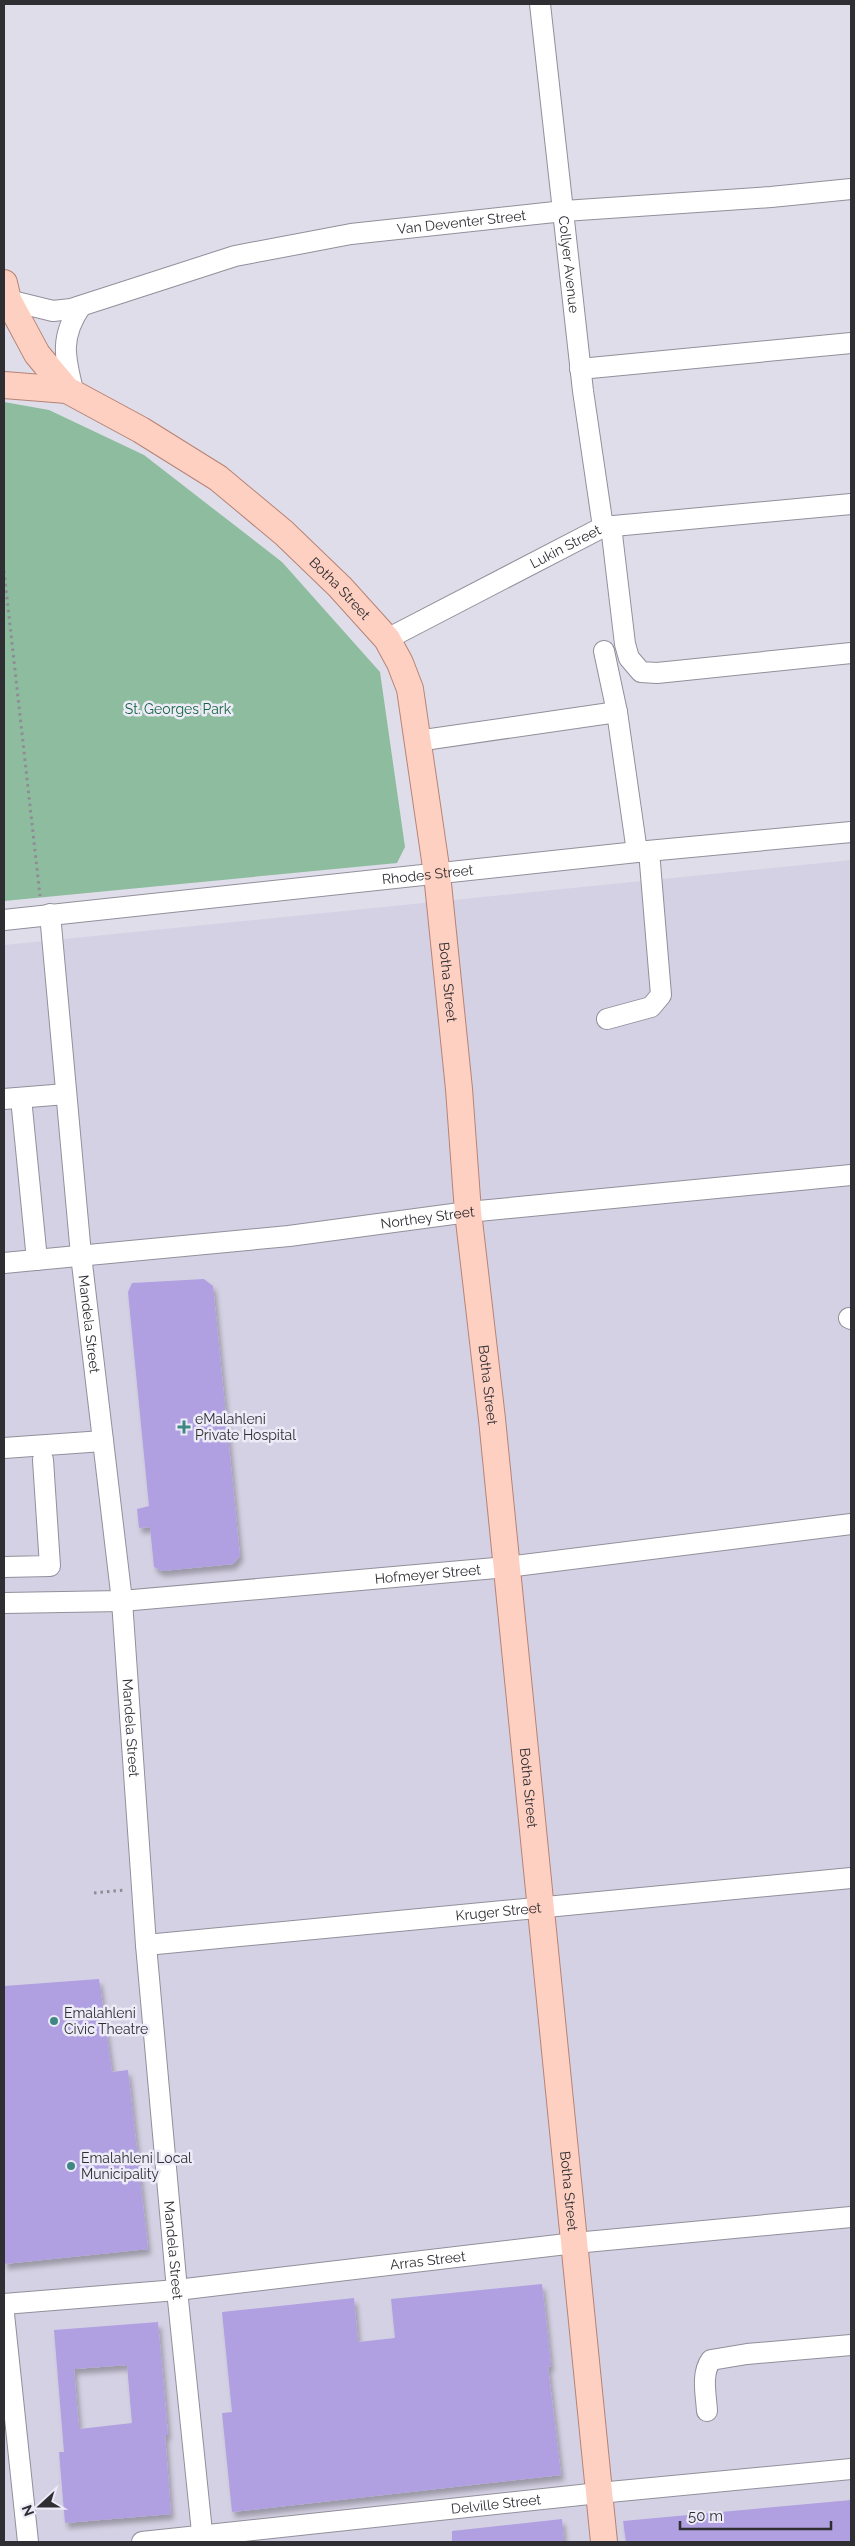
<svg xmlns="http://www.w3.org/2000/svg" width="855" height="2546" font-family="Raleway,sans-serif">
	<defs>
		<filter id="shadow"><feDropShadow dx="3" dy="5.5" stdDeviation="2.5" flood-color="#0004"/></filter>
	</defs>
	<rect width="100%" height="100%" fill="#e0ddea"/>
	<path fill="#d5d1e4" d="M851,860V2542H4V945Z"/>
	<path fill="#8dbc9f" d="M4,402L49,410L144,455L282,562L380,672L405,847L397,863L4,901Z"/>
	<path fill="#b0a0e1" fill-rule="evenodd" filter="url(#shadow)" d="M204,1279L213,1286L240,1556L233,1564L162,1571L154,1567L150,1527L139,1528L137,1509L149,1506L128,1292L132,1283Z
		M99,1979L112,2072L128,2070L148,2249L4,2264V1986Z
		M542,2284L551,2366L548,2367L561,2475L232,2512L222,2413L232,2412L222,2312L354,2298L358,2342L395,2338L391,2299Z
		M158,2322L168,2435H165L171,2514L65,2523L59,2452H64L54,2330ZM127,2365L132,2423L79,2429L74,2369Z
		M851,2500V2542H626L623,2521Z
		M562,2519L564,2542H452V2531Z"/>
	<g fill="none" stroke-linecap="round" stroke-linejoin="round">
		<defs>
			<g id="minor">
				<path id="s1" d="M540,4L583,391L603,527"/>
				<path id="s2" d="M8,300L53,311L71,309L235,256L351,234L564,211L771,197L851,189"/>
				<path d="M580,369L851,343"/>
				<path d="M74,394C65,358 59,338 81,306"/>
				<path d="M611,526L625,644L629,658L641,672L657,673L851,653"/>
				<path id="s3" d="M387,639L603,527L851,504"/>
				<path d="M604,651L617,712L637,852"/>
				<path d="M417,741L617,712"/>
				<path id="s4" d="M50,914L81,1255L122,1601L146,1945L177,2290L203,2542"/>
				<path id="s5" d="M4,920L637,852L851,832"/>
				<path d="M607,1019L651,1007L661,995L649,851"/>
				<path d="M21,1098L37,1260"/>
				<path d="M4,1099L66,1094"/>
				<path id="s6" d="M4,1263L289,1236L468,1212L851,1175"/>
				<path d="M849,1318L851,1319"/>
				<path d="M4,1448L103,1441"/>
				<path d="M4,1567L50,1566L43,1460"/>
				<path id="s7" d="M4,1603L122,1601L507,1567L851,1524"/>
				<path id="s8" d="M146,1945L851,1878"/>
				<path id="s9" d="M4,2304L177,2290L575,2243L851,2217"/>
				<path d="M4,2314L28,2542"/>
				<path d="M707,2411C706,2394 701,2374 711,2360L747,2354L851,2345"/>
				<path id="s10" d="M142,2542L599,2493L851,2469"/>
			</g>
			<g id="major">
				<path id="s11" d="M4,283L8,300L37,354L67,390L141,430L218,478L284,533L340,587L387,639L400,663L410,689L437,874L459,1089L468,1212L492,1419L604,2542"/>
				<path d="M4,385L67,390"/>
			</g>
		</defs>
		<use href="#minor" stroke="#928f9b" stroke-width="22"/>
		<use href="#major" stroke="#b68375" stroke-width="28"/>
		<path stroke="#8e8c95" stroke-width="3" stroke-dasharray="2.5 4" stroke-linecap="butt" d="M4,571L40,896
			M94,1893L124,1890"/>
		<use href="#minor" stroke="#fff" stroke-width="20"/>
		<use href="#major" stroke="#fed0c2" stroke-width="26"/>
	</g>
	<g fill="#3f8785" stroke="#edebf7" stroke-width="2">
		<path d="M181.5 1419.5h5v5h5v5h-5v5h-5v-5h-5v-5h5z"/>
		<circle cx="54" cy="2021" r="5"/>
		<circle cx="71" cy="2166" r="5"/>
	</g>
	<g text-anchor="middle" stroke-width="5" stroke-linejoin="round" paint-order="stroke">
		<g font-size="14" fill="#2f2e33" stroke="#edebf7">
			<text dy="5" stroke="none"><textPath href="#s2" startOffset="466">Van Deventer Street</textPath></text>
			<text dy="5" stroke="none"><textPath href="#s1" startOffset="262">Collyer Avenue</textPath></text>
			<text dy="5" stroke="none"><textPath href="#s3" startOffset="201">Lukin Street</textPath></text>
			<text dy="5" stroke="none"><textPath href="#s11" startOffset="465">Botha Street</textPath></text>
			<text dy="5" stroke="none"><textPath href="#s5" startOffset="426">Rhodes Street</textPath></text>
			<text dy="5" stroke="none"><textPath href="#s11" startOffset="885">Botha Street</textPath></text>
			<text dy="5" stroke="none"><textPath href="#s6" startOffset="426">Northey Street</textPath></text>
			<text dy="5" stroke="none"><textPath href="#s4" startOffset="412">Mandela Street</textPath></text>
			<text dy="5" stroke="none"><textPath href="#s11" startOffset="1290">Botha Street</textPath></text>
			<text dy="5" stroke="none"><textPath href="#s7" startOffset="425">Hofmeyer Street</textPath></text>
			<text dy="5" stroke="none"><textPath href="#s4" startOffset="818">Mandela Street</textPath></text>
			<text dy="5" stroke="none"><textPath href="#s11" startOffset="1695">Botha Street</textPath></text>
			<text dy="5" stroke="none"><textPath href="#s8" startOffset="354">Kruger Street</textPath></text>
			<text dy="5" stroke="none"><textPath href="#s11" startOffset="2100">Botha Street</textPath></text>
			<text dy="5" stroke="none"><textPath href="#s4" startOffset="1342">Mandela Street</textPath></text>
			<text dy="5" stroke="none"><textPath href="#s9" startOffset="426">Arras Street</textPath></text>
			<text dy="5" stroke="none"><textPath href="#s10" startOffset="356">Delville Street</textPath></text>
		</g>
		<g font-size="14" fill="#156640" stroke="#edebf7">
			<text x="178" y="714">St. Georges Park</text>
		</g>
		<g font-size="14" fill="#2f2e33" stroke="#edebf7" text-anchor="start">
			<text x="195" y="1424">eMalahleni<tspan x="195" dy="16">Private Hospital</tspan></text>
			<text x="64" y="2018">Emalahleni<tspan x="64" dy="16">Civic Theatre</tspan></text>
			<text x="81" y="2163">Emalahleni Local<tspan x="81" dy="16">Municipality</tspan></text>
		</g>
	</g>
	<rect width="855" height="2546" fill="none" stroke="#2f2e33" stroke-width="10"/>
	<g transform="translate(40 2506) rotate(249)" stroke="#edebf7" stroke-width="4" paint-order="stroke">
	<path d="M0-4L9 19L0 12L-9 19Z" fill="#2f2e33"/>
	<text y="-8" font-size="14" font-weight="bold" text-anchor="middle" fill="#2f2e33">N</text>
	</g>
	<path d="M680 2521v8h151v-8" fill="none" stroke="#2f2e33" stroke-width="2.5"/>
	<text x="688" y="2521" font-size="15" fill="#2f2e33" stroke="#edebf7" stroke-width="4" paint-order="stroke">50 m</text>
</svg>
